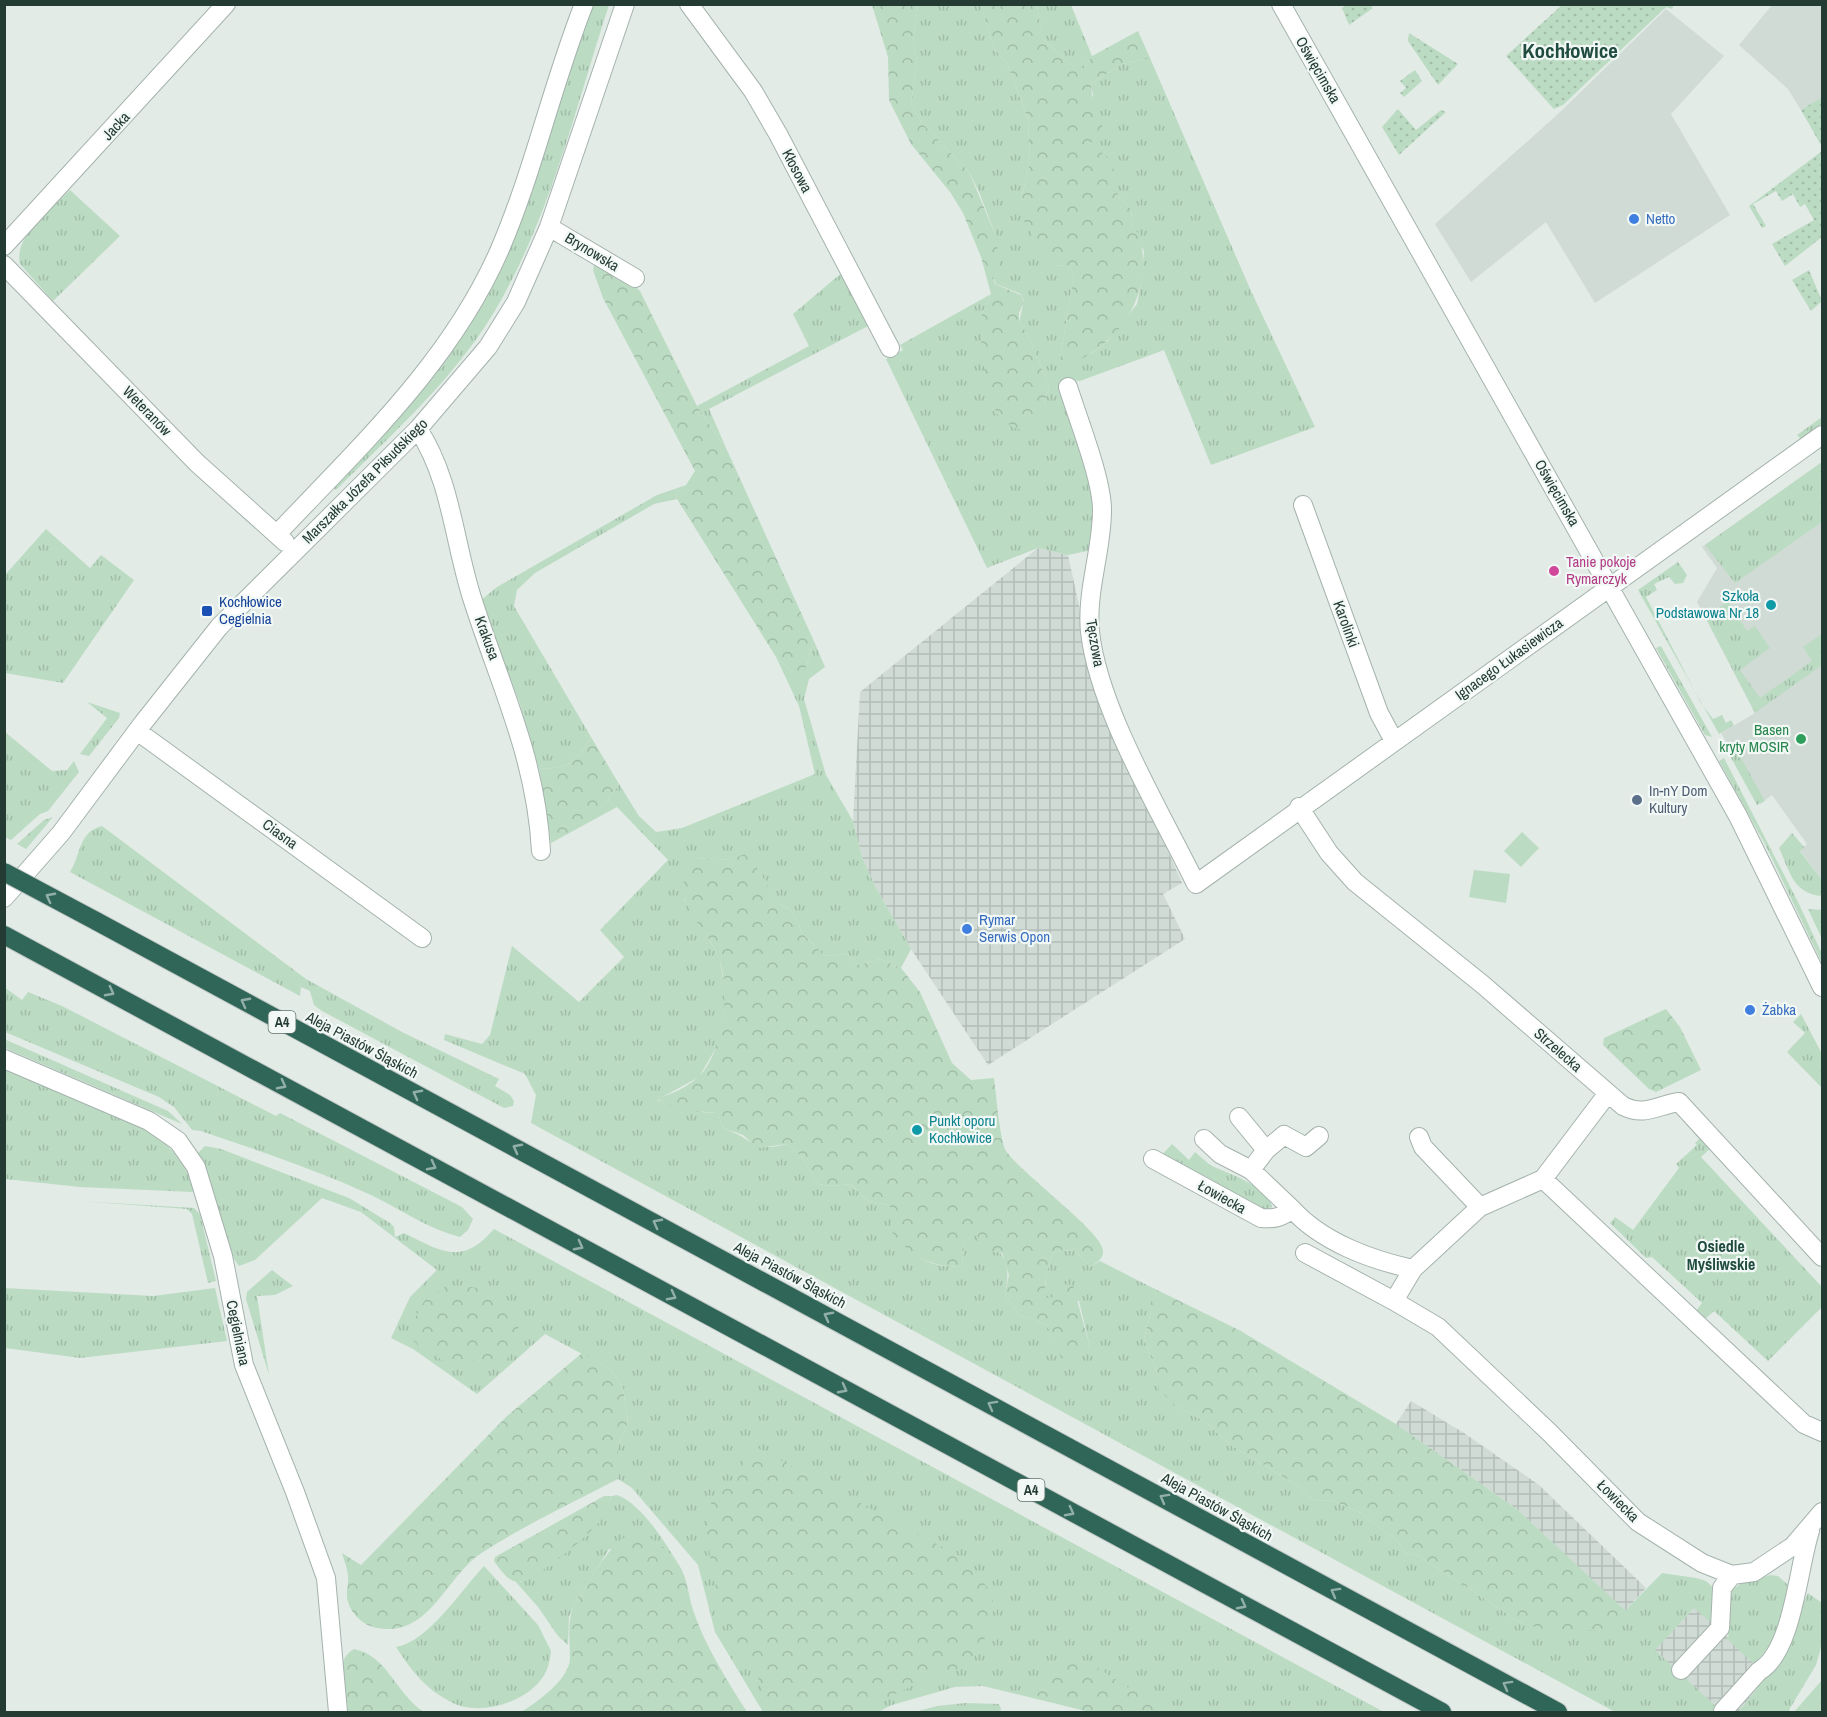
<svg xmlns="http://www.w3.org/2000/svg" width="1827" height="1717" font-family="'Archivo Narrow',sans-serif">
	<defs>
		<pattern id="industrial-grid" width="8" height="8" patternUnits="userSpaceOnUse" patternTransform="scale(1.5)"><rect width="8" height="8" fill="#d0dbd5"/><path d="M0 4h8M4 0v8" fill="none" stroke="#b2bdb7"/></pattern>
		<pattern id="grass-tufts" width="24" height="20" patternUnits="userSpaceOnUse" patternTransform="scale(1.5)"><rect width="24" height="20" fill="#bcdbc3"/><path d="M3 7l-1-3M5 7V3M7 7l1-3M15 17l-1-3M17 17v-4M19 17l1-3" fill="none" stroke="#a1bda8"/></pattern>
		<pattern id="forest-crowns" width="20" height="18" patternUnits="userSpaceOnUse" patternTransform="scale(1.5)"><rect width="20" height="18" fill="#bcdbc3"/><path d="M2 6a3 3 0 1 1 6 0M12 15a3 3 0 1 1 6 0" fill="none" stroke="#a1bda8"/></pattern>
		<pattern id="garden-dots" width="8" height="8" patternUnits="userSpaceOnUse" patternTransform="scale(1.5)"><rect width="8" height="8" fill="#bcdbc3"/><path d="M2 2h.1M6 6h.1" fill="none" stroke="#a1bda8" stroke-width="1.8" stroke-linecap="round"/></pattern>
	</defs>
	<rect width="100%" height="100%" fill="#e2ebe6"/>
	<path fill="#d0dbd5" d="M1772,5H1819L1822,8V97L1801,110L1788,89L1739,45Z
		M1666,9L1724,56L1671,114L1730,215L1595,303L1546,222L1471,282L1435,224L1558,114Z
		M1822,462V880L1800,850L1807,844L1772,795L1760,804L1721,733L1755,713L1697,602L1717,568L1702,547Z"/>
	<path fill="url(#industrial-grid)" d="M1038,548L1068,555L1084,628L1138,783L1182,883L1163,894L1185,939L988,1065L911,949L875,886L862,857L853,821L860,692Z
		M1411,1401L1464,1433L1539,1485L1646,1588L1625,1611L1518,1510L1396,1424Z
		M1695,1607L1769,1674L1738,1712H1722L1654,1650Z"/>
	<path fill="url(#grass-tufts)" d="M591,5H609C574,112 547,232 484,328C444,388 387,439 336,490L331,485L469,319Z
		M918,5H981L994,48L1007,63L1028,119L1030,161L1021,201L1057,266L1068,265L1074,274L1060,360L1092,353L1108,341L1137,304L1141,283L1144,251L1133,230L1131,209L1119,197L1090,144L1100,134L1091,84L1122,64L1150,58L1251,291L1315,427L1211,465L1164,350L1080,381L1071,380L1094,491L1092,550L1068,555L1038,548L987,568L886,359L903,350L900,345L991,294L982,314L1044,405L1049,386L1027,333L1019,322L1024,301L1021,294L996,284L993,276L996,236L979,192L969,172L922,123L911,104L917,61L913,42Z
		M1037,5H1071L1092,56L1084,68H1075L1043,39Z
		M70,190L120,236L53,301L20,264C13,236 53,207 70,190Z
		M845,270L870,325L709,409L727,450L697,406L809,346L793,314Z
		M1822,417V424L1801,439L1797,435Z
		M1822,462V522L1735,583L1705,545Z
		M686,485L676,493L677,499L654,504L535,573L517,590L514,606L591,737C576,763 569,768 539,769L519,701L480,601L497,587L657,495Z
		M46,529L90,568L101,555L134,580L63,683L5,673V575Z
		M1678,562L1687,575L1683,583L1675,584L1669,577L1654,584L1657,590L1646,597L1701,703L1713,719L1722,715L1726,723L1731,720L1734,725L1719,734L1638,590Z
		M1728,601L1747,631L1755,626L1770,648L1740,670L1760,698L1812,661L1803,647L1822,634V665L1755,713L1706,618Z
		M813,639L825,667L809,679L804,699L826,775L853,821L862,857L875,886L911,949L901,968L880,959L859,965L847,954L825,956L803,934L791,910L781,905L747,854L730,860L696,858L684,899L719,956L726,994L720,1041L699,1077L657,1100L701,1112L718,1113L723,1128C754,1139 753,1153 787,1144L802,1157L818,1184L832,1186L851,1184L868,1201L890,1205C909,1245 911,1269 962,1266L964,1244L975,1229C1000,1252 1013,1257 1005,1294L1020,1316C1050,1321 1052,1331 1062,1358L1075,1363L1090,1347L1079,1301L1045,1298C1045,1281 1046,1265 1055,1250L1075,1251L1090,1267L1100,1261L1151,1287V1312L1144,1339L1159,1377L1175,1405L1204,1421L1231,1445L1298,1486L1313,1500L1334,1501L1361,1513L1398,1542L1405,1553L1419,1556L1523,1624L1630,1616L1625,1611L1662,1573L1696,1578L1706,1581L1716,1590L1714,1616L1709,1621L1694,1608L1655,1650L1722,1712H1615L531,1123L536,1095L525,1074L444,1040L445,1034L482,1044L490,1035L512,946L579,1002L624,957L600,930L668,860L617,807L607,801L619,784L639,816L656,832L682,828L815,774L799,706L776,657L792,672L807,665Z
		M1661,646L1712,737L1705,735L1656,648Z
		M87,702L120,713L119,718L89,756L80,754L107,718Z
		M5,732L52,771L67,770L74,761L79,772L48,811L40,814L11,840L5,837Z
		M1737,751L1765,801L1757,805L1730,756Z
		M1724,758L1799,904L1822,954V963L1765,844L1719,761Z
		M53,817L26,849L17,844L44,820Z
		M102,826L306,979L402,1032L499,1079L495,1086L510,1095L514,1101L513,1106L504,1108L322,1011L314,1005L310,991L301,987L300,996L70,872C81,855 78,832 102,826Z
		M1792,833L1804,847L1800,851L1822,880V894L1820,896C1792,892 1790,871 1779,848Z
		M1808,909L1822,910V939Z
		M4,987L22,1000L28,992L62,1006L276,1116L280,1113L462,1207L473,1219L468,1230L460,1237C428,1229 402,1210 373,1196C318,1170 259,1151 201,1131L192,1130L174,1107L159,1097L5,1032Z
		M1801,1014L1822,1054V1088L1787,1052L1805,1033L1793,1022Z
		M4,1039L168,1111L182,1124L5,1048Z
		M4,1068C54,1089 110,1106 155,1135C174,1148 187,1170 196,1190L192,1192L80,1187L5,1179Z
		M1674,1110L1713,1146L1701,1157L1822,1287V1307L1768,1361L1714,1311L1704,1320L1696,1311L1702,1303L1652,1257L1646,1258L1610,1223L1615,1217L1633,1230L1679,1168L1676,1164L1697,1145L1695,1143L1699,1139Z
		M1172,1144L1189,1160L1195,1152C1200,1156 1205,1161 1210,1165C1226,1173 1269,1186 1272,1207L1264,1210L1161,1156Z
		M205,1146L221,1149L349,1198L390,1223L394,1227L395,1237L404,1233C442,1252 462,1266 494,1229L1384,1712H1090L983,1686L955,1687L892,1705L878,1712H763L715,1632L698,1565L632,1488L618,1479V1447L628,1422L623,1388L610,1369L545,1334L477,1394L413,1349L391,1338L410,1297L437,1270L361,1212L322,1198L255,1260L239,1266L234,1259L207,1176L197,1154Z
		M79,1201L194,1208L200,1214L216,1281L208,1283L192,1214L187,1209Z
		M272,1270L293,1286L275,1295L257,1296L269,1375L246,1299L247,1292Z
		M5,1288L153,1296L215,1288L227,1341L80,1358L5,1348Z
		M617,1495C642,1504 667,1545 680,1567L671,1554L609,1549L573,1607L569,1617L568,1645L558,1636L538,1607L515,1581L521,1582L560,1557L596,1525L612,1496Z
		M484,1566L538,1625L551,1651C550,1660 548,1670 543,1677C526,1703 478,1717 451,1702C424,1688 412,1671 396,1647C428,1642 462,1589 484,1566Z
		M1771,1575L1778,1576L1787,1584C1796,1604 1770,1651 1754,1664L1726,1638L1729,1636L1725,1631L1730,1591L1743,1582Z
		M1808,1593L1822,1603V1644L1816,1665L1789,1710L1791,1712H1738L1769,1674Z
		M1822,1680V1712H1794Z
		M965,1703L999,1704L1001,1709L1000,1712H915L937,1706Z"/>
	<path fill="url(#forest-crowns)" d="M872,5H918L913,42L917,61L911,104L922,123L969,172L996,236L1000,267L993,276L995,284L1021,295L1024,302L1019,313V322L1027,333L1049,386L1044,405L1028,432L1012,427L997,414L987,389L981,345L982,314L991,294L981,257L963,213L950,192L911,144L889,100L888,57Z
		M981,5H1037L1043,39L1075,68H1084L1092,56L1138,31L1150,58L1122,64L1091,84L1092,96L1097,100L1095,106L1103,123L1100,135L1090,144L1110,159L1117,179L1113,183L1119,197L1131,209L1133,230L1139,233C1150,274 1138,315 1105,343C1094,353 1082,356 1072,368L1060,360L1074,274L1068,265L1057,266L1046,261L1024,221L1021,201L1030,161L1028,119L1007,63L994,48Z
		M598,263L630,281L640,291L697,406L727,450L813,639L807,665L802,673L792,672L776,657L677,499L676,493L686,485L695,471L603,298L593,270L594,265Z
		M591,737L619,784L607,801L617,807L551,843L539,769C569,768 576,763 591,737Z
		M747,853L781,905L791,910L803,934L825,956L847,954L859,965L880,959L901,968L920,992L952,1063L971,1080L994,1078C996,1092 1000,1142 1006,1151C1022,1174 1101,1231 1103,1250C1104,1259 1096,1263 1090,1267L1075,1251L1055,1250C1046,1265 1045,1281 1045,1298L1053,1297L1060,1284L1073,1285L1090,1347L1076,1364L1061,1358C1052,1331 1050,1321 1020,1316L1005,1294L1009,1275L1002,1253L983,1251L975,1230L964,1244L962,1266C930,1268 916,1257 893,1236L890,1205L868,1201L851,1184L832,1186L818,1184L802,1157L787,1144L758,1148L743,1135L723,1128L718,1113L680,1110L657,1099C671,1094 686,1088 697,1078C724,1055 731,987 718,956C710,936 692,920 685,900C679,884 687,871 696,858L730,860Z
		M1666,1009L1680,1027L1701,1070L1656,1092L1649,1089L1603,1045L1604,1038Z
		M464,1286C474,1288 484,1288 493,1291C524,1303 525,1338 505,1361L494,1365L471,1360L444,1361L420,1347L411,1338L409,1329L426,1298L445,1287Z
		M1151,1287L1239,1330L1396,1424L1518,1510L1631,1616L1626,1621L1598,1630L1552,1631L1523,1624L1419,1556L1405,1553L1398,1542L1361,1513L1334,1501L1313,1500L1298,1486L1231,1445L1204,1421L1175,1405L1159,1390V1377L1144,1339L1151,1312Z
		M582,1353L610,1369L623,1388L628,1422L618,1447V1479C574,1502 521,1527 480,1554C444,1579 428,1641 373,1627C362,1624 351,1613 348,1602C345,1594 349,1584 348,1575C347,1568 344,1560 342,1553L361,1565L507,1416Z
		M758,1448L961,1557L993,1594V1611L983,1644L973,1659L953,1672L912,1686L859,1712H770L757,1675L743,1662L721,1606L712,1572L707,1532L712,1497L736,1483L746,1455Z
		M604,1496H612C607,1502 608,1510 603,1517C595,1531 533,1583 518,1582C507,1581 500,1569 494,1561L495,1557Z
		M636,1532C653,1537 670,1550 679,1565C688,1579 688,1595 693,1610C705,1646 727,1680 747,1712H521C536,1703 570,1679 570,1658C570,1641 567,1624 573,1607C588,1585 610,1538 636,1532Z
		M354,1649C388,1656 396,1694 424,1712H348C348,1691 331,1662 354,1649Z
		M1073,1663L1093,1665L1151,1702L1176,1712H1090L1041,1699L1037,1695L1038,1682Z"/>
	<path fill="url(#garden-dots)" d="M1370,5L1373,8L1349,25L1342,8L1346,5Z
		M1562,5V4L1674,5L1672,9L1666,7L1563,105L1554,109L1506,56Z
		M1409,33L1458,64L1438,85L1408,41Z
		M1415,70L1422,81L1404,97L1400,93L1406,88L1400,81Z
		M1822,97V147L1801,110Z
		M1398,109L1416,130L1441,110L1446,112L1399,155L1382,127Z
		M1822,151V237L1785,266L1772,244L1814,220L1805,204L1800,207L1793,194L1782,201L1776,191L1753,204L1766,226L1762,228L1749,206Z
		M1809,270L1822,301L1811,311L1792,280Z"/>
	<path fill="#bcdbc3" d="M1522,832L1539,848L1521,867L1504,851Z
		M1474,870L1510,874L1506,903L1469,897Z"/>
	<g fill="none" stroke-linecap="round" stroke-linejoin="round">
		<defs>
			<path id="minor" d="M689,4L753,91L778,134L890,348
				M1281,4L1738,816L1822,987
				M549,227L635,278
				M4,246L226,4
				M4,265L197,463L285,542
				M1068,387C1078,419 1102,479 1102,510C1102,551 1086,591 1090,632C1099,711 1161,812 1196,884L1822,435
				M418,429C452,481 454,544 473,601C501,688 536,758 541,851
				M1303,505L1379,713L1394,741
				M277,534C360,446 451,362 500,249C534,170 552,85 584,4
				M137,731L422,938
				M1299,807L1329,853L1355,882L1482,984L1623,1106C1645,1117 1657,1105 1679,1102L1822,1257
				M4,898L61,833L143,723L219,627L418,429L488,347L516,302L549,227L625,4
				M4,1059L149,1121L178,1141L196,1167L223,1256L244,1365L295,1492L326,1578L338,1712
				M1239,1117L1266,1150L1251,1170
				M1419,1137L1423,1147L1480,1207
				M1204,1139L1220,1154L1251,1170L1292,1209
				M1266,1150L1284,1135L1306,1147L1319,1136
				M1153,1159L1261,1218C1274,1219 1281,1218 1292,1209C1322,1242 1371,1260 1413,1269
				M1543,1179L1608,1093
				M1305,1253L1394,1301
				M1822,1432L1804,1424L1543,1179L1480,1207L1413,1269L1394,1301L1438,1327L1549,1432L1638,1522L1702,1563L1732,1575L1754,1572L1793,1546L1822,1512
				M1681,1670L1720,1628L1722,1588L1732,1575
				M1723,1711L1759,1671C1793,1652 1798,1567 1810,1531"/>
			<path id="highway" d="M96,921L1558,1712
				M4,935L1442,1712"/>
		</defs>
		<use href="#minor" stroke="#a5b3ad" stroke-width="20"/>
		<use href="#highway" stroke="#c1c8c6" stroke-width="20"/>
		<use href="#minor" stroke="#fff" stroke-width="18"/>
		<use href="#highway" stroke="#306658" stroke-width="18"/>
		<defs>
			<path id="highway-bridge" d="M4,872L96,921"/>
		</defs>
		<use href="#highway-bridge" stroke="#c1c8c6" stroke-width="20" stroke-linecap="butt"/>
		<use href="#highway-bridge" stroke="#306658" stroke-width="18"/>
	</g>
	<defs><path id="oneway-chevron" d="M-2-3.5L2.5 0L-2 3.5" fill="none" stroke-width="1.6" stroke-linecap="round" stroke-linejoin="round" transform="scale(1.5)"/></defs>
	<g stroke="#91afa6">
		<use href="#oneway-chevron" transform="translate(50 897) rotate(-152)"/>
		<use href="#oneway-chevron" transform="translate(110 992) rotate(28)"/>
		<use href="#oneway-chevron" transform="translate(245 1002) rotate(-152)"/>
		<use href="#oneway-chevron" transform="translate(282 1085) rotate(28)"/>
		<use href="#oneway-chevron" transform="translate(417 1094) rotate(-152)"/>
		<use href="#oneway-chevron" transform="translate(517 1148) rotate(-152)"/>
		<use href="#oneway-chevron" transform="translate(432 1166) rotate(28)"/>
		<use href="#oneway-chevron" transform="translate(657 1223) rotate(-152)"/>
		<use href="#oneway-chevron" transform="translate(579 1246) rotate(28)"/>
		<use href="#oneway-chevron" transform="translate(672 1296) rotate(28)"/>
		<use href="#oneway-chevron" transform="translate(828 1316) rotate(-152)"/>
		<use href="#oneway-chevron" transform="translate(843 1389) rotate(28)"/>
		<use href="#oneway-chevron" transform="translate(992 1405) rotate(-151)"/>
		<use href="#oneway-chevron" transform="translate(1164 1498) rotate(-151)"/>
		<use href="#oneway-chevron" transform="translate(1070 1512) rotate(28)"/>
		<use href="#oneway-chevron" transform="translate(1335 1592) rotate(-151)"/>
		<use href="#oneway-chevron" transform="translate(1242 1605) rotate(28)"/>
		<use href="#oneway-chevron" transform="translate(1507 1685) rotate(-151)"/>
	</g>
	<g fill="#3f7fe0" stroke="#f2f8f5" stroke-width="2">
		<circle cx="1634" cy="219" r="6"/>
		<circle cx="967" cy="929" r="6"/>
		<circle cx="1750" cy="1010" r="6"/>
	</g>
	<circle fill="#d1479c" stroke="#f2f8f5" stroke-width="2" cx="1554" cy="571" r="6"/>
	<g fill="#0f9aa8" stroke="#f2f8f5" stroke-width="2">
		<circle cx="1771" cy="605" r="6"/>
		<circle cx="917" cy="1130" r="6"/>
	</g>
	<rect fill="#1a4fb4" stroke="#f2f8f5" stroke-width="2" x="201" y="605" width="12" height="12" rx="3"/>
	<circle fill="#2e9e5b" stroke="#f2f8f5" stroke-width="2" cx="1801" cy="739" r="6"/>
	<circle fill="#5c6f8a" stroke="#f2f8f5" stroke-width="2" cx="1637" cy="800" r="6"/>
	<g text-anchor="middle" stroke-width="4.5" stroke-linejoin="round" paint-order="stroke">
		<g fill="#f2f8f5" stroke="#61746d" stroke-width="1.5">
			<rect x="268.5" y="1011" width="27" height="22" rx="4.5"/>
			<rect x="1017.5" y="1479" width="27" height="22" rx="4.5"/>
		</g>
		<g font-size="14" font-weight="bold" fill="#233b33">
			<text x="282" y="1027">A4</text>
			<text x="1031" y="1495">A4</text>
		</g>
		<g font-size="15" fill="#233b33" stroke="#f2f8f5">
			<text transform="translate(1318 70) rotate(60)" y="5">Oświęcimska</text>
			<text transform="translate(116 126) rotate(-47)" y="5">Jacka</text>
			<text transform="translate(797 171) rotate(62)" y="5">Kłosowa</text>
			<text transform="translate(592 252) rotate(31)" y="5">Brynowska</text>
			<text transform="translate(147 411) rotate(46)" y="5">Weteranów</text>
			<text transform="translate(365 481) rotate(-45)" y="5">Marszałka Józefa Piłsudskiego</text>
			<text transform="translate(1557 493) rotate(60)" y="5">Oświęcimska</text>
			<text transform="translate(1346 624) rotate(70)" y="5">Karolinki</text>
			<text transform="translate(487 638) rotate(70)" y="5">Krakusa</text>
			<text transform="translate(1095 643) rotate(80)" y="5">Tęczowa</text>
			<text transform="translate(1509 659) rotate(-36)" y="5">Ignacego Łukasiewicza</text>
			<text transform="translate(280 834) rotate(36)" y="5">Ciasna</text>
			<text transform="translate(362 1045) rotate(28)" y="5">Aleja Piastów Śląskich</text>
			<text transform="translate(1558 1050) rotate(41)" y="5">Strzelecka</text>
			<text transform="translate(1222 1197) rotate(29)" y="5">Łowiecka</text>
			<text transform="translate(790 1275) rotate(28)" y="5">Aleja Piastów Śląskich</text>
			<text transform="translate(238 1333) rotate(78)" y="5">Cegielniana</text>
			<text transform="translate(1618 1501) rotate(45)" y="5">Łowiecka</text>
			<text transform="translate(1217 1507) rotate(29)" y="5">Aleja Piastów Śląskich</text>
		</g>
		<g font-size="15" fill="#366cbe" stroke="#f2f8f5" text-anchor="start">
			<text x="1646" y="224">Netto</text>
			<text x="979" y="925">Rymar<tspan x="979" dy="17">Serwis Opon</tspan></text>
			<text x="1762" y="1015">Żabka</text>
		</g>
		<g font-size="15" fill="#b23c85" stroke="#f2f8f5" text-anchor="start">
			<text x="1566" y="567">Tanie pokoje<tspan x="1566" dy="17">Rymarczyk</tspan></text>
		</g>
		<g font-size="15" fill="#0d838f" stroke="#f2f8f5" text-anchor="end">
			<text x="1759" y="601">Szkoła<tspan x="1759" dy="17">Podstawowa Nr 18</tspan></text>
			<text x="929" y="1126" text-anchor="start">Punkt oporu<tspan x="929" dy="17">Kochłowice</tspan></text>
		</g>
		<g font-size="15" fill="#164399" stroke="#f2f8f5" text-anchor="start">
			<text x="219" y="607">Kochłowice<tspan x="219" dy="17">Cegielnia</tspan></text>
		</g>
		<g font-size="15" fill="#27864d" stroke="#f2f8f5" text-anchor="end">
			<text x="1789" y="735">Basen<tspan x="1789" dy="17">kryty MOSIR</tspan></text>
		</g>
		<g font-size="15" fill="#4e5e75" stroke="#f2f8f5" text-anchor="start">
			<text x="1649" y="796">In-nY Dom<tspan x="1649" dy="17">Kultury</tspan></text>
		</g>
		<g font-size="16" font-weight="bold" fill="#204c3f" stroke="#f2f8f5">
			<text x="1721" y="1252">Osiedle<tspan x="1721" dy="18">Myśliwskie</tspan></text>
		</g>
		<g font-size="21" font-weight="bold" fill="#204c3f" stroke="#f2f8f5">
			<text x="1570" y="58">Kochłowice</text>
		</g>
	</g>
	<rect width="1827" height="1717" fill="none" stroke="#233b33" stroke-width="12"/>
</svg>
